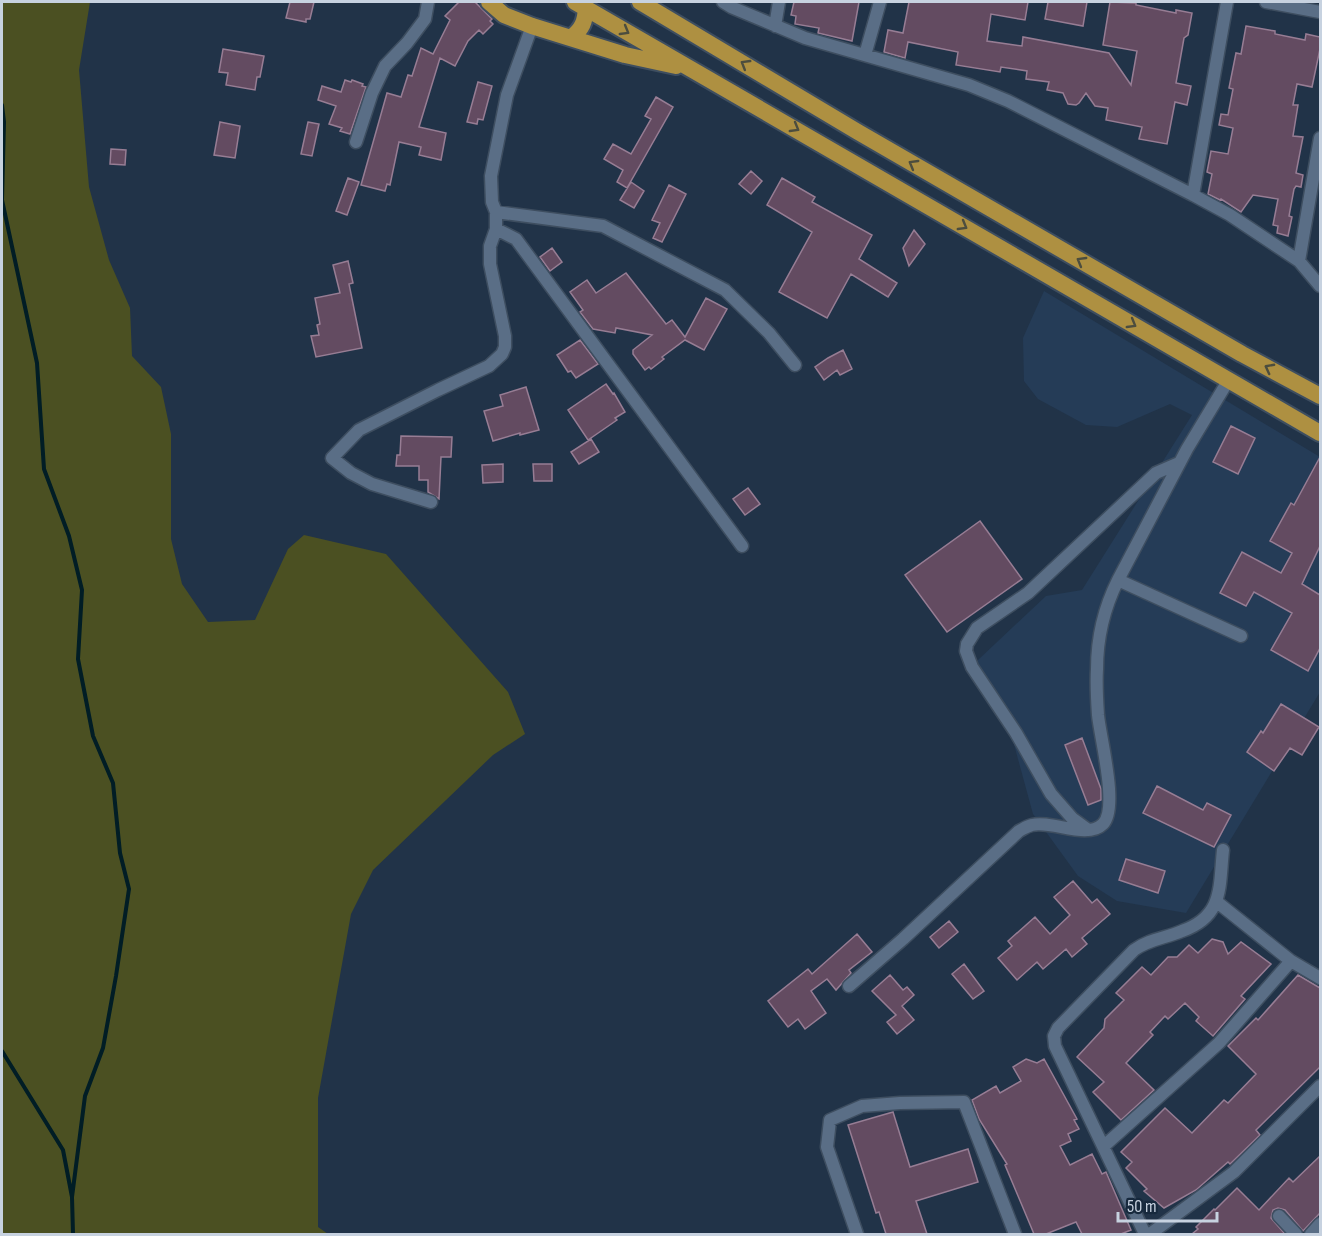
<svg xmlns="http://www.w3.org/2000/svg" width="1322" height="1236" font-family="'Sofia Sans Condensed',sans-serif">
	<rect width="100%" height="100%" fill="#213348"/>
	<path fill="#253c57" d="M1044,291L1320,457V692L1186,913L1117,901L1078,876L1033,814L1012,737L975,681L978,660L1046,596L1082,590L1192,415L1170,404L1117,427L1086,425L1038,399L1024,381L1023,338Z"/>
	<path fill="#4b5022" d="M2,2H90L79,70L89,187L109,260L130,308L132,356L161,387L171,434V539L182,584L208,622L255,620L288,549L304,535L386,554L508,692L525,734L493,755L373,870L351,914L318,1098V1227L328,1234H2Z"/>
	<g fill="none" stroke-linecap="round" stroke-linejoin="round">
		<path stroke="#011d25" stroke-width="4" d="M2,105L4,122L2,200L37,363L44,469L69,536L82,590L78,659L93,736L113,783L120,853L129,889L116,976L103,1048L85,1096L72,1197
			M2,1051L63,1150L72,1197L73,1234"/>
	</g>
	<path fill="#634b61" stroke="#977d94" stroke-width="1.5" d="M290,2H314L310,19H306V22L286,18Z
		M459,2H475L492,19L490,21L493,24L483,34L479,30L468,41L455,66L440,58L419,127L446,133L441,160L419,155L421,147L399,142L390,185L387,184L385,191L361,185L387,93L401,97L408,75L412,76L421,48L433,54L450,20L445,16Z
		M794,2H859L852,41L818,33L819,28L795,24L796,16L791,15Z
		M909,2H1028L1025,20L991,14L987,41L1022,46L1023,37L1109,53L1131,85L1137,51L1103,45L1110,2L1136,3V5L1176,13V10L1192,13L1188,35L1184,38L1176,83L1191,86L1187,105L1175,102L1167,144L1139,139L1142,127L1106,120L1108,108L1095,106L1086,93L1079,103L1076,105L1068,104L1063,93L1047,90L1049,82L1026,79L1027,71L1001,67L1000,72L956,65L958,52L908,42L905,58L884,52L888,30L903,33Z
		M1048,2H1087L1083,26L1045,19Z
		M1246,26L1275,31V34L1305,40L1306,34L1320,37V49L1312,87L1297,84L1293,105H1298L1293,136L1303,137L1296,173L1303,175L1301,187L1296,186L1294,189L1289,216L1292,217L1288,236L1277,233L1278,226L1273,225L1278,199L1253,195L1241,212L1221,199L1220,200L1208,194L1212,174L1207,172L1211,151L1228,154L1233,128L1219,125L1221,114L1228,115L1233,89L1229,88L1236,53L1241,54Z
		M223,49L264,56L260,77H257L255,90L226,85L228,73L219,72Z
		M345,80L351,82L352,80L363,84L362,86L366,87L350,134L340,131L342,128L329,124L336,106L318,100L322,86L341,92Z
		M478,82L492,86L483,120L478,119L477,124L467,122Z
		M656,97L673,107L627,188L617,182L623,170L604,159L613,144L631,154L651,119L645,116Z
		M220,122L240,126L235,158L214,155Z
		M308,122L319,124L312,156L301,154Z
		M111,149L126,150L125,165L110,164Z
		M751,171L762,181L751,194L739,184Z
		M348,178L359,182L347,215L336,211Z
		M782,178L815,197L812,202L872,235L859,259L897,283L888,297L851,274L827,318L779,292L812,232L767,205Z
		M631,182L644,191L634,208L620,200Z
		M669,185L686,194L662,242L653,238L660,223L652,220Z
		M914,230L925,244L909,266L903,248Z
		M552,248L562,262L550,271L540,257Z
		M348,261L353,283L349,284L362,348L316,357L311,336L319,335L317,325L320,324L315,298L340,293L333,265Z
		M626,273L666,324L672,320L685,337L706,298L727,309L704,350L685,340L662,357L664,359L651,369L649,367L645,370L633,354V350L652,335L616,328L615,333L593,329L580,312L583,310L570,292L587,280L596,293Z
		M580,340L598,364L576,378L571,371L568,372L557,355Z
		M843,350L852,369L840,375L837,370L824,380L815,367L828,358Z
		M606,384L613,394L614,393L625,412L615,418L617,420L588,440L568,410Z
		M526,387L539,430L520,435V433L493,441L484,411L503,406L500,395Z
		M1231,426L1255,438L1238,474L1213,462Z
		M401,436L452,437L451,457H441L439,499L428,492V480H419V466H396L397,455H400Z
		M591,439L599,452L579,464L571,452Z
		M1320,457V546L1302,584L1320,595V648L1308,671L1271,650L1292,613L1254,592L1246,606L1220,593L1242,552L1281,573L1292,553L1270,541L1291,503L1294,505Z
		M503,464V482L483,483L482,465Z
		M533,464H552V481H534Z
		M748,488L760,504L745,515L733,499Z
		M980,521L1022,579L947,632L905,575Z
		M1281,704L1319,727L1302,755L1290,748L1274,771L1247,752L1261,731L1263,733Z
		M1082,738L1101,789V800L1088,805L1065,745Z
		M1157,786L1203,810L1207,803L1231,815L1214,847L1143,813Z
		M1126,859L1165,871L1158,893L1119,880Z
		M1073,881L1092,903L1097,899L1110,914L1082,938L1087,944L1072,957L1066,949L1043,969L1037,962L1017,980L998,958L1012,946L1008,941L1035,917L1050,934L1070,915L1054,897Z
		M949,921L958,932L939,948L930,937Z
		M857,934L872,952L849,970L851,973L836,990L827,979L811,991L826,1013L805,1029L798,1019L788,1027L768,1001L808,969L812,974Z
		M1212,939L1223,942L1228,954L1241,942L1271,964L1241,996L1245,999L1213,1036L1196,1021L1199,1017L1185,1003L1168,1019L1165,1016L1150,1032L1153,1035L1126,1063L1154,1090L1121,1120L1093,1092L1104,1082L1077,1057L1104,1028L1105,1019L1124,1000L1116,993L1142,967L1151,975L1168,957H1177L1189,945L1198,953Z
		M964,964L984,991L973,999L952,974Z
		M890,975L903,990L907,987L914,995L902,1006L914,1020L897,1034L887,1022L896,1015L872,991Z
		M1298,975L1320,988V1067L1256,1130L1260,1135L1230,1164L1228,1162L1196,1190L1164,1208L1144,1191L1147,1189L1126,1168L1132,1162L1121,1152L1165,1108L1192,1133L1224,1100L1228,1103L1256,1074L1228,1046L1256,1018L1258,1020Z
		M1026,1059L1037,1063L1044,1059L1077,1119L1074,1120L1079,1129L1068,1134L1071,1141L1060,1146L1070,1165L1092,1154L1102,1174L1106,1172L1131,1230L1121,1234H1082L1076,1222L1046,1234H1034L1005,1165L1007,1164L979,1119L972,1100L996,1086L1000,1093L1021,1081L1013,1067Z
		M893,1112L910,1167L968,1149L978,1182L916,1201L927,1234H886L879,1212L876,1213L848,1125Z
		M1320,1156V1213L1303,1231L1285,1210L1278,1208L1273,1210L1271,1218L1285,1234H1192L1198,1229L1196,1227L1214,1209L1215,1210L1237,1188L1259,1210L1289,1178L1293,1182Z"/>
	<g fill="none" stroke-linecap="round" stroke-linejoin="round">
		<defs>
			<path id="minor" d="M723,2L731,7L805,38L969,85L1008,101L1193,195L1230,215L1299,261L1320,286
				M1266,2L1320,12
				M775,26L779,2
				M865,55L880,2
				M356,142L372,93L385,66L407,43L425,19L428,2
				M1193,195L1227,2
				M496,212L603,226L725,290L769,333L795,365
				M496,229L516,239L742,546
				M1299,261L1320,138
				M431,502L372,484L351,473L332,458L359,430L438,390L489,366L502,354L505,347V336L490,264V246L496,229V212L492,202L491,176L507,95L532,26
				M1118,580L1241,636
				M1087,829L1072,818L1051,794L1016,733L972,667L966,651L967,644L977,628L1028,593L1156,473L1179,463
				M1217,902L1291,961L1320,978
				M849,986L903,939L1019,831C1023,829 1027,826 1032,825C1052,820 1087,840 1103,824C1119,808 1100,737 1098,715C1097,700 1096,684 1097,669C1097,638 1104,608 1118,580L1187,449L1228,381
				M1104,1146L1219,1043L1291,961
				M1279,1216L1296,1234
				M857,1234L827,1147L830,1120L862,1106L900,1103L964,1102L1015,1234
				M1145,1234L1055,1046L1054,1036L1058,1028L1134,950C1149,939 1166,938 1182,931C1224,916 1219,887 1223,850
				M1150,1234L1234,1172L1320,1086
				M1311,1234L1320,1224"/>
			<path id="trunk" d="M489,2L504,15L532,26L625,55L676,66
				M575,2L1320,433
				M640,2L858,132L1242,354L1320,396
				M572,37C582,29 585,22 586,8"/>
		</defs>
		<use href="#minor" stroke="#3e4e60" stroke-width="15"/>
		<use href="#trunk" stroke="#3e4e60" stroke-width="20"/>
		<use href="#minor" stroke="#5a6e86" stroke-width="12"/>
		<use href="#trunk" stroke="#ae9041" stroke-width="16"/>
	</g>
	<defs><path id="oneway-chevron" d="M-2-3.5L2.5 0L-2 3.5" fill="none" stroke-width="1.6" stroke-linecap="round" stroke-linejoin="round" transform="scale(1.5)"/></defs>
	<g stroke="#4c4d3e">
		<use href="#oneway-chevron" transform="translate(625 31) rotate(30)"/>
		<use href="#oneway-chevron" transform="translate(745 64) rotate(-149)"/>
		<use href="#oneway-chevron" transform="translate(795 128) rotate(30)"/>
		<use href="#oneway-chevron" transform="translate(913 164) rotate(-150)"/>
		<use href="#oneway-chevron" transform="translate(963 226) rotate(30)"/>
		<use href="#oneway-chevron" transform="translate(1081 261) rotate(-150)"/>
		<use href="#oneway-chevron" transform="translate(1132 324) rotate(30)"/>
		<use href="#oneway-chevron" transform="translate(1269 368) rotate(-152)"/>
	</g>
	<rect width="1322" height="1236" fill="none" stroke="#c7d2e0" stroke-width="6"/>
	<path d="M1118 1212v9h99v-9" fill="none" stroke="#c7d2e0" stroke-width="3"/>
	<text x="1127" y="1212" font-size="18" fill="#c7d2e0" stroke="#17293d" stroke-width="4.5" paint-order="stroke">50 m</text>
</svg>
